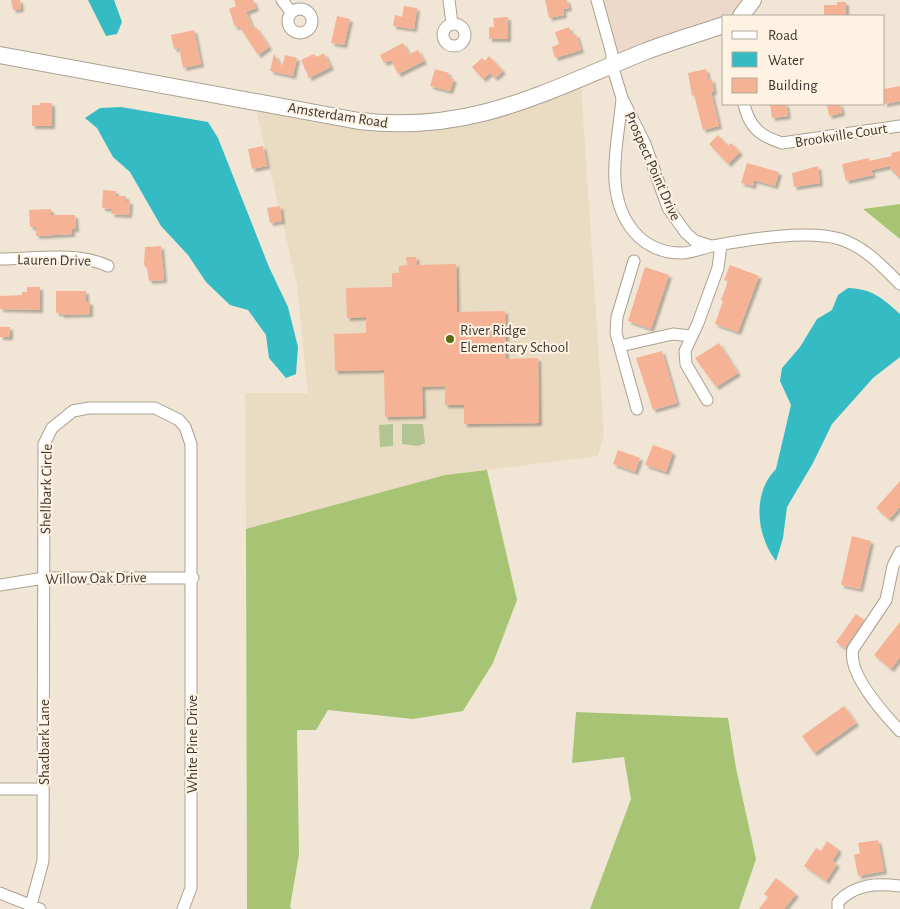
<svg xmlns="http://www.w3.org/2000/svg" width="900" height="909" font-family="'Alegreya Sans',sans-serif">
	<defs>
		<filter id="shadow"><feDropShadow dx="3" dy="3" stdDeviation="1" flood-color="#0004"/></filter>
	</defs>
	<rect width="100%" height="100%" fill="#f1e6d5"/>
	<path fill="#edd9ca" d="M597,0H753L741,16H724V25L612,65Z"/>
	<path fill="#eadbc3" d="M581,85L604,434L598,456L445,475L246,529L245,393H308L297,285L254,101L405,124Z"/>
	<path fill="#b1c592" d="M393,424V446L380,447L379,425Z
		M402,424H423L425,443L418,446L402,444Z"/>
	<path fill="#a6c474" d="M900,204V239L863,209Z
		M487,470L517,600L493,663L463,711L413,719L328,710L316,730H297L299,854L290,907L292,909H247L246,529L445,475Z
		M576,712L728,718L736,768L756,859L739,909H590L631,799L624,757L572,763Z"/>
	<path fill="#34bbc3" d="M88,0H114L122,22L117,34L106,36Z
		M121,107L208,122L218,138L269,267L288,307L298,347L296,374L286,378L269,358L266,335L248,310L230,305L206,282L188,255L161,226L130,172L113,157L97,128L85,118L100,108Z
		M848,288C873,289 882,298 900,314V357L873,378L832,424L813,463L787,507L783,538L776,561C756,535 752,493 776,469L791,405L780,381L782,368L800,347L817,319L832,310L838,295Z"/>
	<path fill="#f6b295" filter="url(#shadow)" d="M11,0H20L21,9L13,10Z
		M234,0H253L256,8L246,12L253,29L256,27L269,47L258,55L239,26L235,27L229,9L236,6Z
		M545,0H567L569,8L563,9L564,15L549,18Z
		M837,2H846V16H824V5H837Z
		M404,6L417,8L414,29L393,26L395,15L402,17Z
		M337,16L350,19L344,45L331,43Z
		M508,17V39H489V27H494L493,18Z
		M569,27L572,35L576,34L581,50L555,58L552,47L559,44L555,32Z
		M194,30L201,64L183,68L179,48L174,49L171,35Z
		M403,43L409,54L418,50L424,61L398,74L391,60L384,63L380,55Z
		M324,53L331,67L309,78L301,60L314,54L317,57Z
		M274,54L282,67L285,55L297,58L293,76L270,71Z
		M489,56L503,71L495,78L490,73L483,79L472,67L482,58L485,61Z
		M435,69L449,73L448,77L454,79L450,91L430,86Z
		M706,69L708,80L712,79L714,92H711L719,126L703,130L694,95L692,96L688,73Z
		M900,86V101L884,104V89Z
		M40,103H52V126H32V105H40Z
		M770,104H786L788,116L772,118Z
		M827,104H840L842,113L829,116Z
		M718,135L728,146L731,143L740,152L728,164L709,144Z
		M263,146L267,166L252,169L248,149Z
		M900,151V176H896L895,171H891L890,166L871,170L873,175L846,181L842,164L869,158V161L892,156L891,153Z
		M747,163L779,172L775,186L754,180L753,186L741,183Z
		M818,166L820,183L794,187L792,173Z
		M103,190L116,191V196H126V201H130L129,215L111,214L112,209L102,208Z
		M280,206L282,221L270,223L267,208Z
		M51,209V215H75L76,229H72V234L36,236V227H30L29,210Z
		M161,246L164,280L149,281L147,268L144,265L145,247Z
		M406,257H416L417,265L456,264L457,312L505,311L506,359L538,358L539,423L464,424V405H445V386L422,387L423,416L385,417L384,370L335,371L334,334L366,333V317L347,318L346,288L392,287V273H399V266L407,265Z
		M730,265L759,276L738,332L715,324L723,301L721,300L728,281L724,280Z
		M645,267L669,275L651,329L628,321Z
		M27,287H40V310L0,309V296L22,295V292H27Z
		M56,291H86V302H90V314L61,315V313H56Z
		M0,327H10V337H0Z
		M719,343L738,373L716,387L695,358Z
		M662,351L677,403L653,410L636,358Z
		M653,445L673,452L666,472L645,465Z
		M618,450L640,458L635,472L613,464Z
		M900,481V507L889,519L876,508Z
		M852,536L871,541L860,589L841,585Z
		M856,614L864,620L845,648L836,642Z
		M900,622V657L891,669L874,655Z
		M844,706L856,723L814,753L802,736Z
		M878,840L884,871L858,876L854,855L860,853L858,843Z
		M827,841L838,849V852L832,861L837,864L826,881L804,866L816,848L821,851Z
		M776,878L796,894L784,909H759L768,897L764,894Z"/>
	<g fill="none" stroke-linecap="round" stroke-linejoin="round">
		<defs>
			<path id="minor" d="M282,0L291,12
				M449,0L452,24
				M597,0L612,54V65L622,98L645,144L668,208L686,233L695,241L711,246
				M288 21a12 12 0 1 1 24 0a12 12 0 1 1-24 0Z
				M443 35a11 11 0 1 1 22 0a11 11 0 1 1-22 0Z
				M622,98C620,125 613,154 615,181C618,220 640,253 682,253C692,253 702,248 712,246C747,240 806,229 840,239C865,247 882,266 900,284
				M744,104C749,127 760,136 782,143L900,126
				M0,259C34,259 76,251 108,266
				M634,261L617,317L616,333L637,409
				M620,346L673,334L691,336
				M707,400L686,364L685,351L698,323L718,268L721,245
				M900,552L893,566L886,600L853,649C847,673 884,714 900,731
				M0,585L44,578H193
				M0,789H43
				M0,893L40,909
				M31,905L43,861L44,444L52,428L73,411L89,408H155L179,420L185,427L191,444V888L183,909
				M838,909V902C855,884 877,883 900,886"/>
			<path id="secondary" d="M741,16L753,0
				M0,55L359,121C472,134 544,92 644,52C670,42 697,34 724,25"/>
		</defs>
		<use href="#minor" stroke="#aba191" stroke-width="13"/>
		<use href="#secondary" stroke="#aba191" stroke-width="18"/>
		<use href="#minor" stroke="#fff" stroke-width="11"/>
		<use href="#secondary" stroke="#fff" stroke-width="16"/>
	</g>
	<circle fill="#5d6a12" stroke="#fef3e2" stroke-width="2" cx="450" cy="339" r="5"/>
	<g text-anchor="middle" stroke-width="4" stroke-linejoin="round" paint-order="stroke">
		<g font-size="15" fill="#3b3730" stroke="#fef3e2">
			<text transform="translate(338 115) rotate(9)" y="5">Amsterdam Road</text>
			<text transform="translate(841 135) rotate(-9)" y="5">Brookville Court</text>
			<text transform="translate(653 166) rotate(66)" y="5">Prospect Point Drive</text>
			<text transform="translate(54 260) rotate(1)" y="5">Lauren Drive</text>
			<text transform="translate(46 489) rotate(-89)" y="5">Shellbark Circle</text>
			<text transform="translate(96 578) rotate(-1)" y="5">Willow Oak Drive</text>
			<text transform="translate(44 742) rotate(-90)" y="5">Shadbark Lane</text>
			<text transform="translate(192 744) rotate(-90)" y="5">White Pine Drive</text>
		</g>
		<g font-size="15" fill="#3b3730" stroke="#fef3e2" text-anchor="start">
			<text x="460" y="335">River Ridge<tspan x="460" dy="17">Elementary School</tspan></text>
		</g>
	</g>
	<rect x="722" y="15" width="162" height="90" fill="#fef3e2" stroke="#b0a89b"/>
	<rect x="732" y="31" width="25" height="8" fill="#ffffff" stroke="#b0a89b"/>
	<text x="768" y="40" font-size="15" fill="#3b3730">Road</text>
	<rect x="732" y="52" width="25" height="15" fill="#34bbc3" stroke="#b0a89b"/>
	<text x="768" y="65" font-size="15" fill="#3b3730">Water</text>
	<rect x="732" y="78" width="25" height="15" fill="#f6b295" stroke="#b0a89b"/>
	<text x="768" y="90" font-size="15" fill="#3b3730">Building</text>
</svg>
